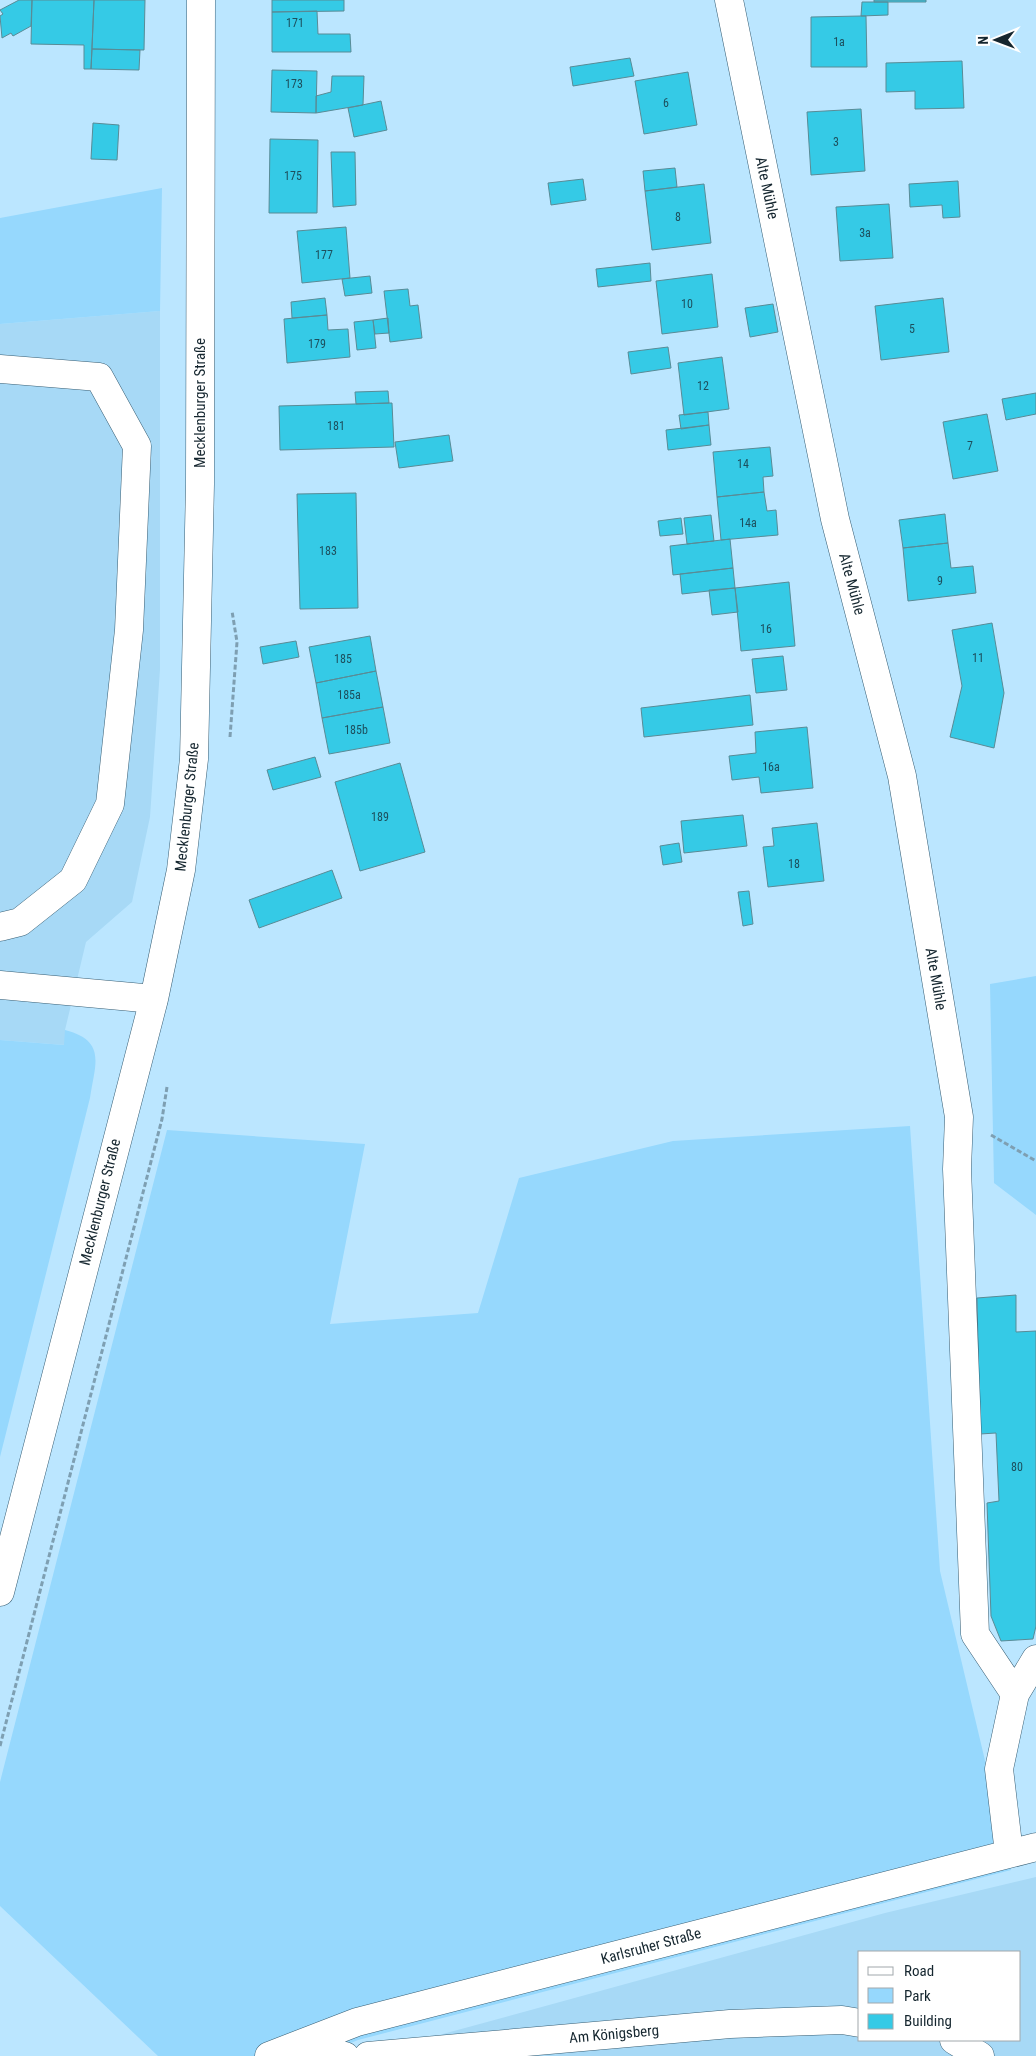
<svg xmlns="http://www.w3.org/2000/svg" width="1036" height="2056" font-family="'Roboto Condensed',sans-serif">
	<rect width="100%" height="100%" fill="#bbe6ff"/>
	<path fill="#a7d9f6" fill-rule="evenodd" d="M160,311V669L150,817L132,902L86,942L65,1030V1045L0,1040V324Z
		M1036,1877V2056H409L410,2043L885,1913ZM860,1952H1020V2040H860Z"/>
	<path fill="#96d8fd" d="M162,188L160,311L0,324V218Z
		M1036,976V1215L994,1183L990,984Z
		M65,1030C107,1041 95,1064 90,1098L0,1457V1040L64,1045Z
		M910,1126L940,1571L1011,1870L358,2040L318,2056H158L0,1906V1782L167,1130L365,1144L330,1324L478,1313L519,1178L673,1141Z"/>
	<path fill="#35cae6" stroke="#598b96" d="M19,0H32L31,26L13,36L11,33L2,38L0,16L3,14L0,10Z
		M32,0H94L91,69H84V45L31,44Z
		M94,0H145L144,50L92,49Z
		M272,0H344V11L272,12Z
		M874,0H926V2H874Z
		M862,2H888V15L861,16Z
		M317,11L318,34H350L351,52H272V12Z
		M861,16H866L867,67H811V17Z
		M92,49L140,50L139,70L91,69Z
		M630,58L634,76L573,86L570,67Z
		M962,61L964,108L915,109V91L886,92V63Z
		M272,70L317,71L316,113L271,112Z
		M688,72L697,125L644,134L635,81Z
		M332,76H364L363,105L316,113V96L331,92Z
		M381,101L387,130L354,137L348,108Z
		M861,109L865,171L811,175L807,112Z
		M93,123L119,125L117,160L91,159Z
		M270,139L318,140L317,213H269Z
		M331,152H355L356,205L333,207Z
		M675,168L677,187L645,191L643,171Z
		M583,179L586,200L551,205L548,183Z
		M958,181L960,217L943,218L942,205L910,207L909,184Z
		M704,184L711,243L652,250L645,191Z
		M889,204L893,258L840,261L836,207Z
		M346,227L350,278L302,283L297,231Z
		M650,263L651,281L598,287L596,269Z
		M712,274L718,327L662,334L656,281Z
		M370,276L372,293L345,296L342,279Z
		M408,289L410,306L418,305L422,338L390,342L384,291Z
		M325,298L327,315L292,318L291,302Z
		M943,298L949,352L881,360L875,306Z
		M773,304L778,332L750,337L745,308Z
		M327,315L328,330L348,329L350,357L287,363L284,319Z
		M388,318L389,333L375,334L373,320Z
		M373,320L376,348L357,350L354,322Z
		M668,347L671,368L631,374L628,352Z
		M722,357L729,409L684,415L678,363Z
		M388,391L389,403L356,404L355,392Z
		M1036,393V414L1006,420L1002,399Z
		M392,403L394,447L280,450L279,406Z
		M708,412L709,425L681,429L679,415Z
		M987,414L998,471L953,479L943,422Z
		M709,425L711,445L668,450L666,430Z
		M449,435L453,461L399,468L395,442Z
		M770,447L773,476L763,477L764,492L717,497L713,452Z
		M764,492L767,511L776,510L778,535L721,540L717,497Z
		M356,493L358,608L300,609L297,494Z
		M945,514L948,543L903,548L899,520Z
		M711,515L714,541L687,544L684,518Z
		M681,518L683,534L660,536L658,521Z
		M730,539L733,568L673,575L670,546Z
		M948,543L951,568L973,566L976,593L908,601L903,548Z
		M733,568L735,588L682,594L680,574Z
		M789,582L795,646L741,651L735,588Z
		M735,588L738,612L712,615L709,590Z
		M992,623L1004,693L994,748L950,737L962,686L952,630Z
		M370,636L376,671L316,683L309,647Z
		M296,641L299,657L263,664L260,647Z
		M783,656L787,690L756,693L752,659Z
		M376,671L383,707L322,718L316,683Z
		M750,695L753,725L644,737L641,708Z
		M383,707L390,743L329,754L322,718Z
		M807,727L813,788L761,793L759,777L732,780L729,756L756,753L755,732Z
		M315,757L321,777L273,790L267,770Z
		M400,763L425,852L360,871L335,782Z
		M743,815L747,846L684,853L681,821Z
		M817,823L824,881L768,887L763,847L774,846L772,828Z
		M679,843L682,862L663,865L660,846Z
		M332,870L342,898L259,928L249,900Z
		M749,891L753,924L743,926L738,892Z
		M1016,1295V1332L1036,1331V1626L1033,1639L1001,1641L991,1616L987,1503L999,1501L996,1433L980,1434L977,1298Z"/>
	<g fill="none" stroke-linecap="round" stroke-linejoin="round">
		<defs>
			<path id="minor" d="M729,0L835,519L902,776L959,1117L957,1169L975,1634L1015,1694
				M0,369L99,377L137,446L129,630L110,804L73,880L20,922L0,927
				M0,985L154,999
				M0,1592L154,999L181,870L194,759L200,484L201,0
				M1009,1853L999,1769L1015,1694L1036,1659
				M954,2040L980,2056
				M300,2045L345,2056
				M269,2056L357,2022L1036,1847
				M368,2056L730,2024L842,2020L860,2023"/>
		</defs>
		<use href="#minor" stroke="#375e74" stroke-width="29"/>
		<path stroke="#7e9fb2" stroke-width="3" stroke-dasharray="5 2.5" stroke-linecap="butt" d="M230,737L237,642L232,611
			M991,1135L1036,1161
			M0,1746L162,1119L167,1087"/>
		<use href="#minor" stroke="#fff" stroke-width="28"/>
	</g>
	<g text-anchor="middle" stroke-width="5" stroke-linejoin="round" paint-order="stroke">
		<g font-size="12" fill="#1d4f5d">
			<text x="295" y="27">171</text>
			<text x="839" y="46">1a</text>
			<text x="294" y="88">173</text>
			<text x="666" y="107">6</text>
			<text x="836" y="146">3</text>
			<text x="293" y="180">175</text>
			<text x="678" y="221">8</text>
			<text x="865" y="237">3a</text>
			<text x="324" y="259">177</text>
			<text x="687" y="308">10</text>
			<text x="912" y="333">5</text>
			<text x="317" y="348">179</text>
			<text x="703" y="390">12</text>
			<text x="336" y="430">181</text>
			<text x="970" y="450">7</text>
			<text x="743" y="468">14</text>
			<text x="748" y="527">14a</text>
			<text x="328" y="555">183</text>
			<text x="940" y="585">9</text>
			<text x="766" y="633">16</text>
			<text x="978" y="662">11</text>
			<text x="343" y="663">185</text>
			<text x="349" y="699">185a</text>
			<text x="356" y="734">185b</text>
			<text x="771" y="771">16a</text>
			<text x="380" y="821">189</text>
			<text x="794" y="868">18</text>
			<text x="1017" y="1471">80</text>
		</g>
		<g font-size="15" fill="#15262f" stroke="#fff">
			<text transform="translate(767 188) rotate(78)" y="5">Alte Mühle</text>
			<text transform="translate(200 403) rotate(-90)" y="5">Mecklenburger Straße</text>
			<text transform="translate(852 584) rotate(75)" y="5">Alte Mühle</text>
			<text transform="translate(187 807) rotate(-84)" y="5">Mecklenburger Straße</text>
			<text transform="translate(936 979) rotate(80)" y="5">Alte Mühle</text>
			<text transform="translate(100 1202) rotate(-76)" y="5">Mecklenburger Straße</text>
			<text transform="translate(651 1946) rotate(-15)" y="5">Karlsruher Straße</text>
			<text transform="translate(614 2034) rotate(-5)" y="5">Am Königsberg</text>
		</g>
	</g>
	<rect x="858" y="1951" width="162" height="90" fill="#ffffff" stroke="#a1a8ac"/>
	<rect x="868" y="1967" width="25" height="8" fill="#ffffff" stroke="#a1a8ac"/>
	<text x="904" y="1976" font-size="15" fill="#15262f">Road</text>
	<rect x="868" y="1988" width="25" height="15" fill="#96d8fd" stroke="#a1a8ac"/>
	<text x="904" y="2001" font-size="15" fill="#15262f">Park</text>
	<rect x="868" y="2014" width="25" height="15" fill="#35cae6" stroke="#a1a8ac"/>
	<text x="904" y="2026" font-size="15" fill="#15262f">Building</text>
	<g transform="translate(996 40) rotate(269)" stroke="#ffffff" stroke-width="4" paint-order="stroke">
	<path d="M0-4L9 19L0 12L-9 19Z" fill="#15262f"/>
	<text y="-8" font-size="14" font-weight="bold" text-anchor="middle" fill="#15262f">N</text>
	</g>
</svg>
